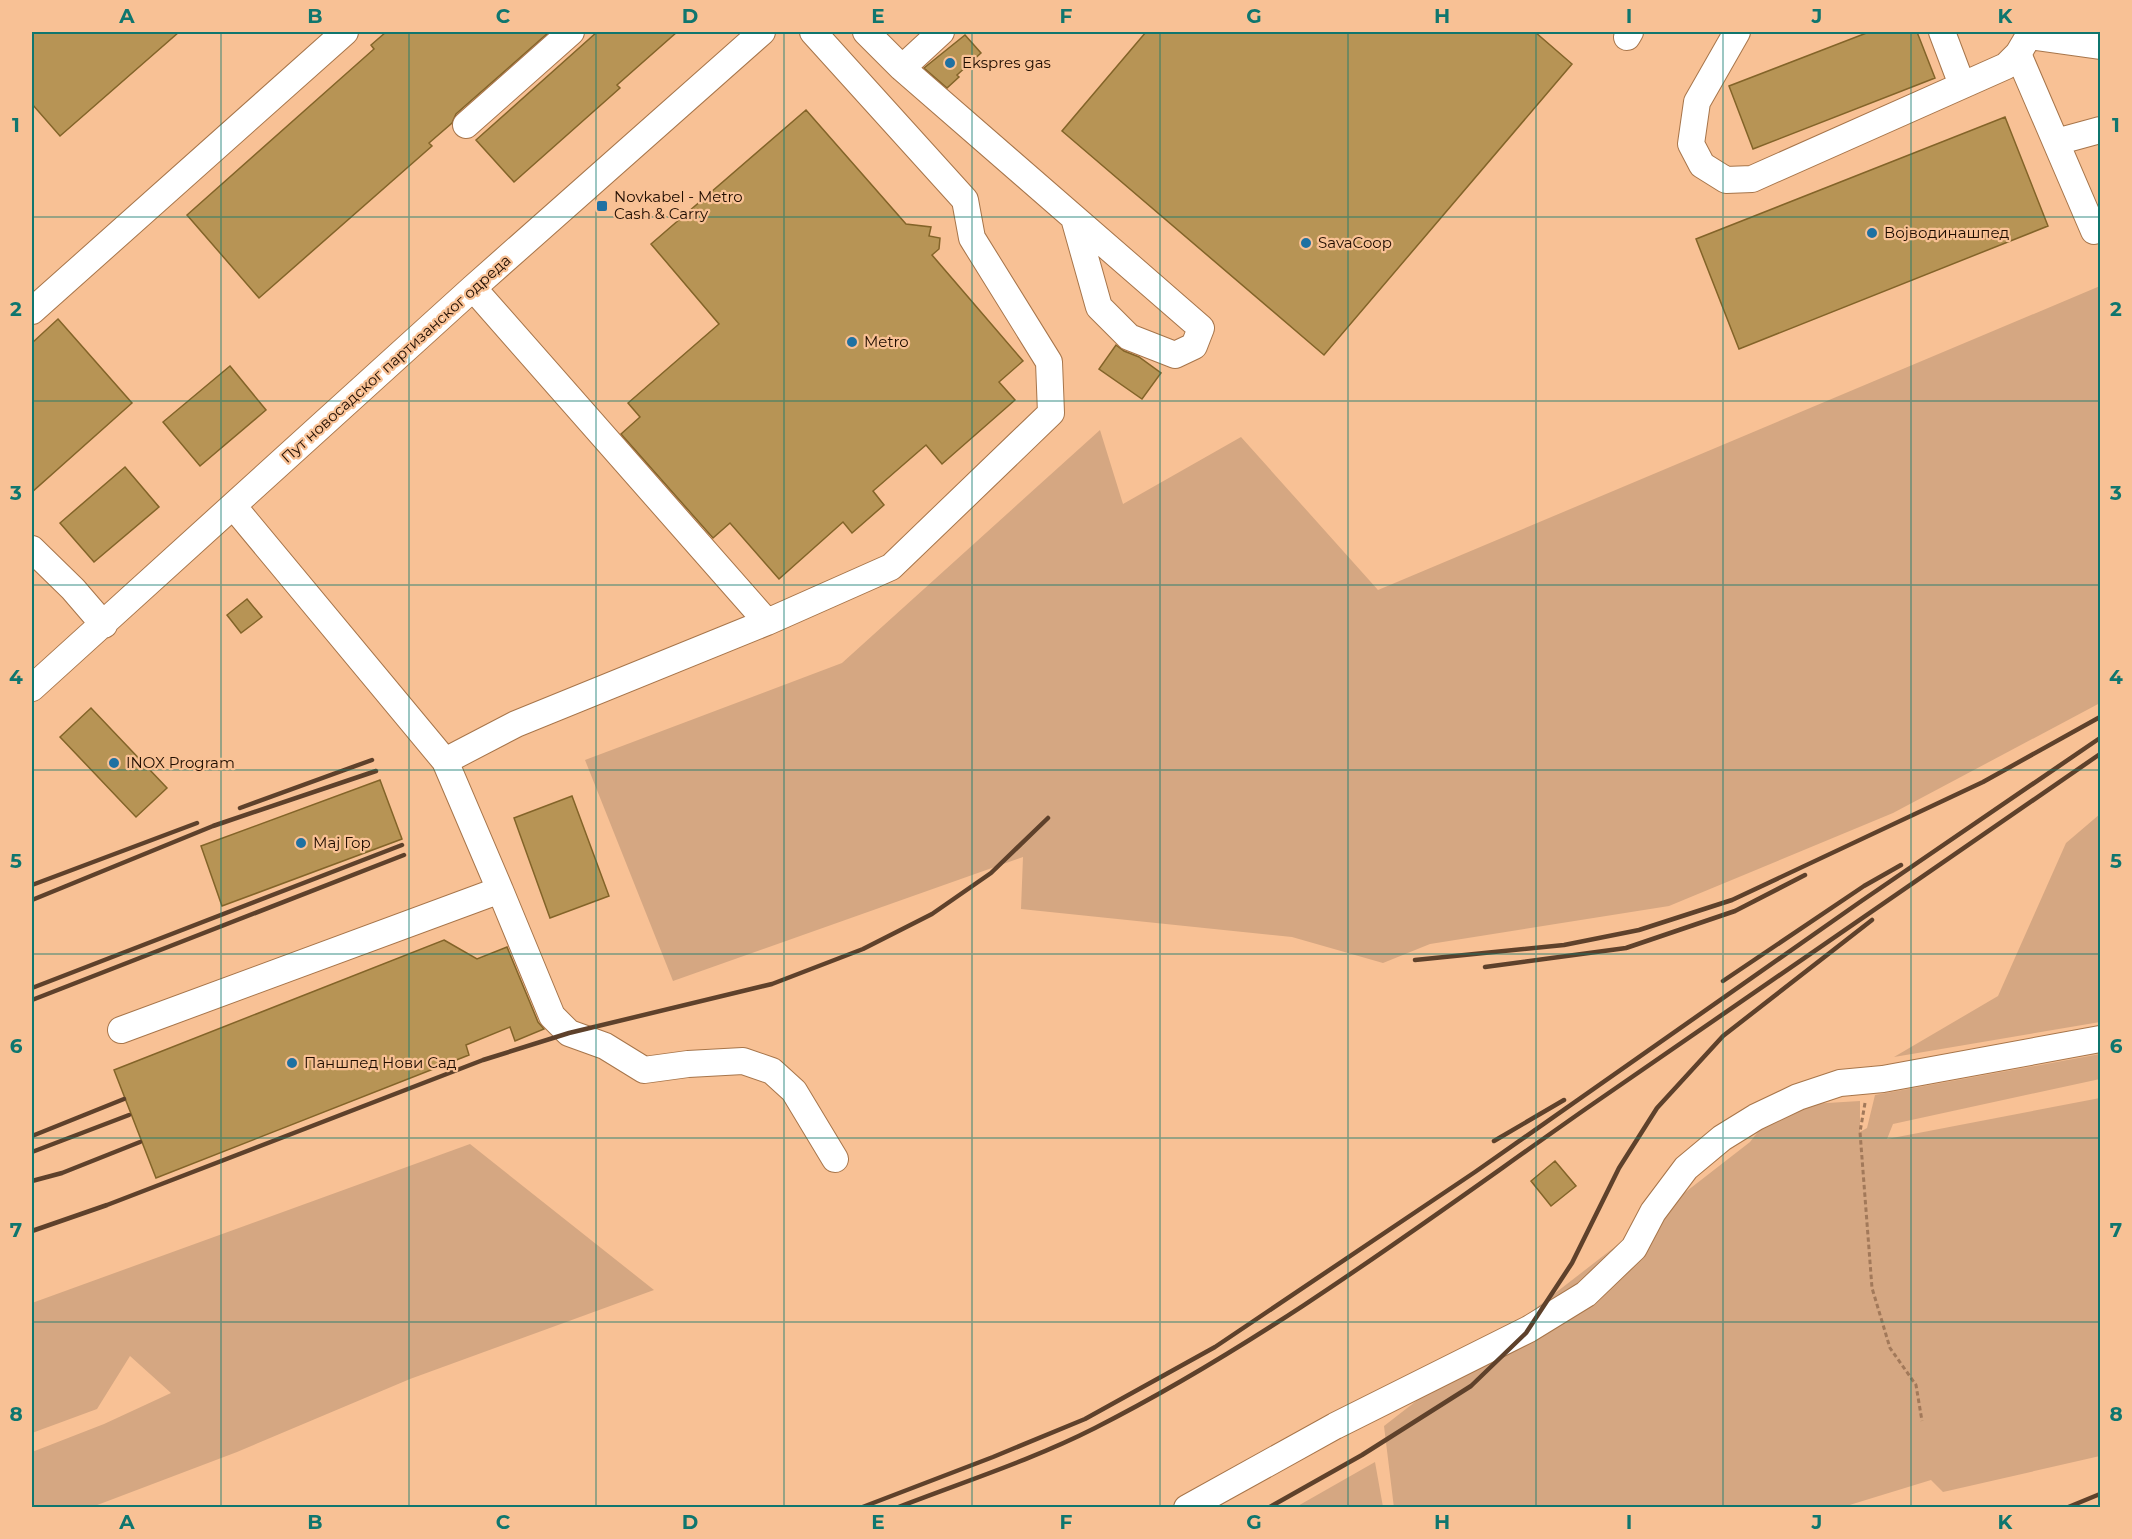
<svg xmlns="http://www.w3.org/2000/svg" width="2132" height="1539" font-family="Montserrat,sans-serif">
	<rect width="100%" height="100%" fill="#f8c195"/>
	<path fill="#d5a782" d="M2100,286V703L1893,813L1669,906L1430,944L1383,963L1292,937L1021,909L1023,857L673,981L585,760L842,663L1100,430L1123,504L1241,437L1378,590Z
		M2100,814V1022L1894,1057L1998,996L2066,843Z
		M2100,1054V1079L1893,1124L1887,1139L2100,1098V1337L2098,1338L2100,1341V1456L1943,1492L1931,1480L1843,1507L1394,1508L1384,1426L1750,1142L1778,1106L1860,1101V1132L1867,1128L1875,1095Z
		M470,1144L654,1290L410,1379L237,1452L92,1507H32V1452L104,1424L171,1393L130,1356L97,1409L32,1433V1303Z
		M1375,1462L1383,1507H1296Z"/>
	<path fill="#b79455" stroke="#836429" stroke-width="1.5" d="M32,32H179L60,136L32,104Z
		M386,32H549L456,114L452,123L429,143L432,146L259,298L187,215L374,49L371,45Z
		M597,32H677L617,85L620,88L514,182L476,140Z
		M1146,32H1535L1572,64L1324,355L1062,131Z
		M1869,32H1917L1935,78L1753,149L1729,86Z
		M965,35L981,53L957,75L959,77L947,88L924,68Z
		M806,110L906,224L931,227L929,236L940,238L939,249L932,255L1023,361L999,382L1015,400L942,464L926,445L873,491L884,505L852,533L843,522L779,579L730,523L713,538L621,434L640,417L628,403L719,324L651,244Z
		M2005,117L2048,226L1739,349L1696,239Z
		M58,319L132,403L32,492V343Z
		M1116,345L1124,351L1139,357L1161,373L1142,399L1099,369Z
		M230,366L266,410L200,466L163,422Z
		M125,467L159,507L94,562L60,523Z
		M247,599L262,617L241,633L227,615Z
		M91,708L167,788L136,817L60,737Z
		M380,780L402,839L222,906L201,846Z
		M572,796L609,896L550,918L514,818Z
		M444,940L477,959L507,947L538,1022L544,1029L515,1041L510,1027L466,1045L469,1055L156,1178L114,1070Z
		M1555,1161L1576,1186L1551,1206L1531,1181Z"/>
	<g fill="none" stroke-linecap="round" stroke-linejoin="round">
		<defs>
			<path id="minor" d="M866,32L902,68L1201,328L1194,346L1175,355L1129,337L1099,307L1074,218
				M1737,32L1697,102L1691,144L1702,165L1726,180L1752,179L2006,66L2018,54L2031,32
				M1942,32L1962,85
				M2029,36L2100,46
				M1627,37L1630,32
				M2018,54L2094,231L2100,229
				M902,68L941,32
				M466,125L571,32
				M2056,142L2100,130
				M32,311L345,32
				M234,507L445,761L516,724L767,622L473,288
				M32,549L73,589L104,625
				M767,622L891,567L1051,413L1049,362L972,238L965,200L813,32
				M32,688L473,288L762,32
				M500,890L552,1016L569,1033L605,1046L644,1070L688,1064L743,1061L772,1071L794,1091L835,1159
				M121,1030L500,890L445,761
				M1187,1508L1335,1426L1529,1329L1586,1294L1634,1248L1653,1212L1686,1168L1722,1138L1756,1117L1798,1097L1840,1083L1883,1079L2100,1039"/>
		</defs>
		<use href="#minor" stroke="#a7754a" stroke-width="28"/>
		<path stroke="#a2795a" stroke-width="3" stroke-dasharray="4.5 3" stroke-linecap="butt" d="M1865,1103L1860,1132L1872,1288L1890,1348L1916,1385L1922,1421"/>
		<use href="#minor" stroke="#fff" stroke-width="26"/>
		<path stroke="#5e412b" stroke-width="4.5" d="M240,808L372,760
			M32,885L197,823
			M32,900L213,826L376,771
			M1415,960L1564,945L1639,930L1732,900L1983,782L2100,717
			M1485,967L1626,948L1735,911L1805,875
			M1723,981L1864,886L1901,865
			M32,988L402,845
			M32,1000L404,855
			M32,1136L124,1099
			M1494,1141L1564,1100
			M32,1152L129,1115
			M32,1181L62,1173L140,1142
			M32,1231L107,1205L483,1060L569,1033L772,984L863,949L932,914L991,873L1048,818
			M860,1508L993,1457L1085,1419L1215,1347L1475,1172L1860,902L2100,738
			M896,1508C963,1482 1032,1460 1095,1428C1270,1339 1427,1220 1587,1108C1758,989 1929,871 2100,754
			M1268,1508L1362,1455L1471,1386L1526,1333L1572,1263L1619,1168L1657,1108L1723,1036L1872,920
			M2066,1508L2100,1494"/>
	</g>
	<path fill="none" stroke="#0f766e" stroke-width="1.5" stroke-opacity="0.55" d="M221,32V1508M409,32V1508M596,32V1508M784,32V1508M972,32V1508M1160,32V1508M1348,32V1508M1536,32V1508M1723,32V1508M1911,32V1508M32,217H2100M32,401H2100M32,585H2100M32,770H2100M32,954H2100M32,1138H2100M32,1322H2100"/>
	<g fill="#1f71a2" stroke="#f8c195" stroke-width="2">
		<circle cx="950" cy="63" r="6"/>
		<rect x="596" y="200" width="12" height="12" rx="3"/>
		<circle cx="1872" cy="233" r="6"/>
		<circle cx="1306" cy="243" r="6"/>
		<circle cx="852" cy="342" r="6"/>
		<circle cx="114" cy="763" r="6"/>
		<circle cx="301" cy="843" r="6"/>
		<circle cx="292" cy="1063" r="6"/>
	</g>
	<g text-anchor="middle" stroke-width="4.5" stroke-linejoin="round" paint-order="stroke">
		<g font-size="15" fill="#200d00" stroke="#f8c195" text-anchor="start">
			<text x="962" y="68">Ekspres gas</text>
			<text x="614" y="202">Novkabel - Metro<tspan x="614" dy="17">Cash &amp; Carry</tspan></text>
			<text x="1884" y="238">Војводинашпед</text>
			<text x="1318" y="248">SavaCoop</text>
			<text x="864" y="347">Metro</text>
			<text x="126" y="768">INOX Program</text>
			<text x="313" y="848">Мај Гор</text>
			<text x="304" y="1068">Паншпед Нови Сад</text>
		</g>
		<g font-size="15" fill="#200d00" stroke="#f8c195">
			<text transform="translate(396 359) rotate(-42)" y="5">Пут новосадског партизанског одреда</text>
		</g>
	</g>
	<rect width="2132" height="1539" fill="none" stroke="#f8c195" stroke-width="66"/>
	<rect x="33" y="33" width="2066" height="1473" fill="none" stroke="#0f766e" stroke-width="2"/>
	<g font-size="20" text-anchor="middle" font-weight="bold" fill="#0f766e">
		<text x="127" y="23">A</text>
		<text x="315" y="23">B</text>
		<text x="503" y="23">C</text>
		<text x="690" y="23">D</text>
		<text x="878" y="23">E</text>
		<text x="1066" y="23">F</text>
		<text x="1254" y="23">G</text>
		<text x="1442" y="23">H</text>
		<text x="1629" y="23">I</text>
		<text x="1817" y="23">J</text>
		<text x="2005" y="23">K</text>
		<text x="16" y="132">1</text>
		<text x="2116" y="132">1</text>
		<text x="16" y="316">2</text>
		<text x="2116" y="316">2</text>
		<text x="16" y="500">3</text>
		<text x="2116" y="500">3</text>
		<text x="16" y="684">4</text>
		<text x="2116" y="684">4</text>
		<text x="16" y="868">5</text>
		<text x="2116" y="868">5</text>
		<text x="16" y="1053">6</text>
		<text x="2116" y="1053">6</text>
		<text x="16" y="1237">7</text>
		<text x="2116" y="1237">7</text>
		<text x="16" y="1421">8</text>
		<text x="2116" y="1421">8</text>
		<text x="127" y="1529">A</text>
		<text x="315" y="1529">B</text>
		<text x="503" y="1529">C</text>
		<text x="690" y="1529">D</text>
		<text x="878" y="1529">E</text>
		<text x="1066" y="1529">F</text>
		<text x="1254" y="1529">G</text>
		<text x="1442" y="1529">H</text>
		<text x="1629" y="1529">I</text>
		<text x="1817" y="1529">J</text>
		<text x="2005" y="1529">K</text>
	</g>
</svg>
